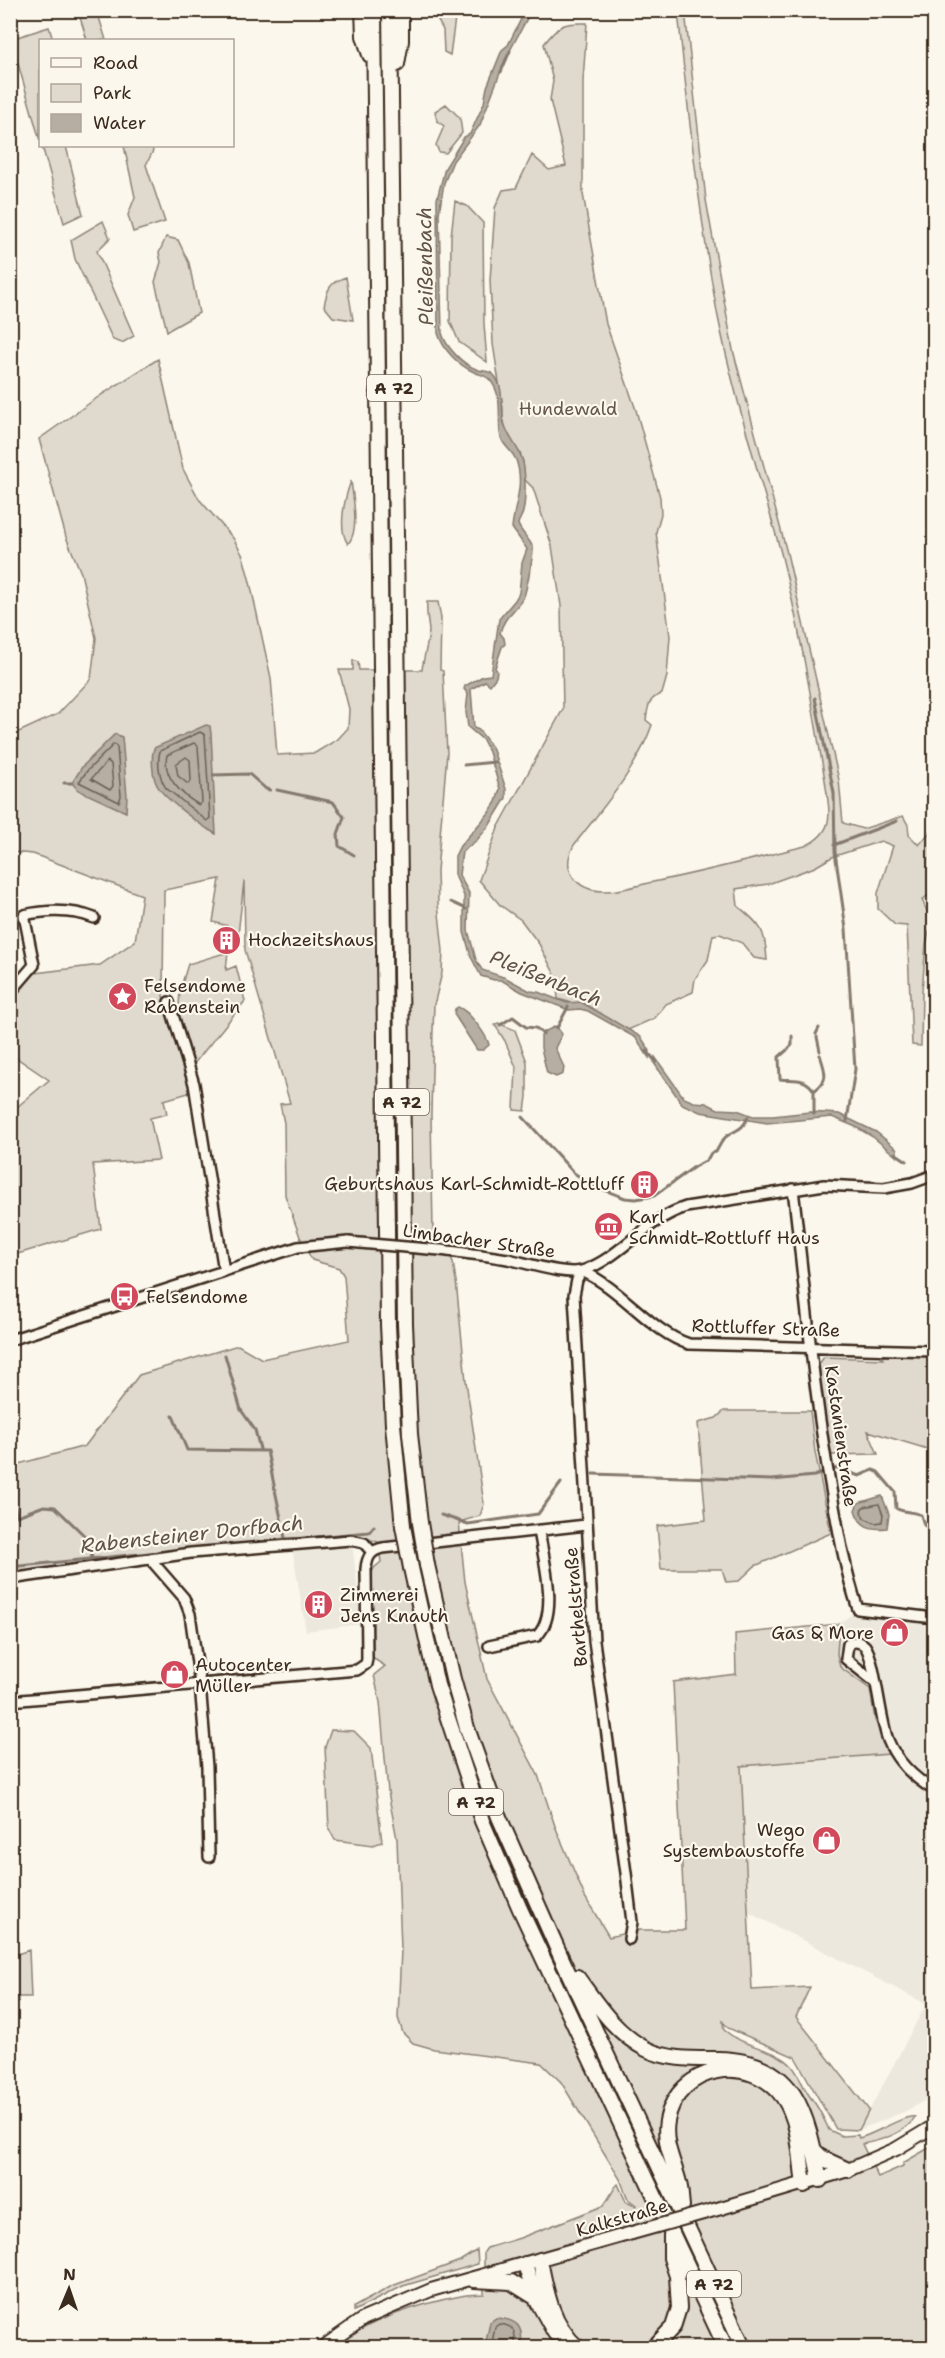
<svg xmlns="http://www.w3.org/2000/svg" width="945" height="2358" font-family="'Shantell Sans',sans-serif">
	<rect width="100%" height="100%" fill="#fbf7ec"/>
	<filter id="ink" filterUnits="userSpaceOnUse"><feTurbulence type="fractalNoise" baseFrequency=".0167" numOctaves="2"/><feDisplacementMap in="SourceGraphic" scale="12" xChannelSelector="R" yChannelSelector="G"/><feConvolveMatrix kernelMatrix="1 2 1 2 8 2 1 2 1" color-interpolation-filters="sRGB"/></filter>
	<g filter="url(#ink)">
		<path fill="#ede8dd" d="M352,1542L362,1624L306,1631L292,1547Z
			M858,1609L934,1617V2095L906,2111L859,2130L926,2004L748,1912L741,1766L888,1754L875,1720L870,1689L840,1667L837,1654L839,1624Z"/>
		<path fill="#dfd9ce" stroke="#8d8276" stroke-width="1.5" d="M78,11H97L106,40H87Z
			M438,11H456L450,55L444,52L443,30L437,19Z
			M678,11H685L706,200L733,350L787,553L839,780L843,823L863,829L903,816L908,825L909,835L919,845L934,827V891L922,900L932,922L926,944L922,991L921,1046L912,1045L907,926L895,925L878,909V893L893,846L881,841L832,857L815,867L768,884L736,889L738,906C761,926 765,928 767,960L754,958L742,943L720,934L713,935L708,960L695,979L693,992L666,1004L655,1018L628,1030L591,1008L558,999L556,977L539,944L521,920L500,905L479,880L498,828L563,709L561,606L552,546L533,488L524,479L523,462L520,453L508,438L503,418V408L493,344L490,280L495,208L503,190L516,188L532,155L549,170L566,166L550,100L553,81L544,44C559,25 562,22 587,23L583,81V194L606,324L636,410L660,497L661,514L656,532L670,636L667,676L662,694C648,698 648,707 646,720L652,725C636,771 603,807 574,845C560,870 576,890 603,891C619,892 637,885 653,882C704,872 754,859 805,846C837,831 829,811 825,780C812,704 800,628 781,553C759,473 733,394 717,312C699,213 688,112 678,11Z
			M49,27L53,40H40V141L11,39Z
			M446,104L460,118L462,133L446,153L439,152L436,145L444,126L437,121L435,111Z
			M42,146H66L83,214L64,223Z
			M124,146H152L153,151L146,165L165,222L133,232L128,215L135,197Z
			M455,201L467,206L483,223L484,324L487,362L459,342L450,321L451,236Z
			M103,221L110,238L97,251L134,336L122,343L113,340L75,259L71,240Z
			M166,237L178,240L189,263L199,313L167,331L155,282L161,262L159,253Z
			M346,277L353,320L333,317L324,306C327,289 330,282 346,277Z
			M158,359L183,469L199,499L233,538L243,556L250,582L271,678L277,755L315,753L338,739L348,728L349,709L339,670H353V660L358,662L359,670H422C423,660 429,639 429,631C428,621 426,612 427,602H438L441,618L440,670L443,671L447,753L437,871L438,904L443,951L442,973L434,1005L433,1030L431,1114L433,1232L442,1236L453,1262L456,1281L466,1381L484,1504L480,1516L459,1522L465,1582L487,1679L538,1775L555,1826L585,1897L609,1937L639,1930H685L673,1682L736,1674L735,1634L839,1624L837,1654L840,1667L870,1689L875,1720L889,1754L741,1766L752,1990L810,1987L796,2017L869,2110L859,2130L836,2129L795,2057L728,2028L723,2022L724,2030C738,2042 756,2046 773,2053C801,2066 796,2078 811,2098C820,2109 823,2117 829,2130L842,2136L858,2135L859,2138C876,2134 903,2115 915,2117C906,2133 880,2141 862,2144L878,2177L903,2166V2163L934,2145V2347H336C365,2321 422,2303 461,2296C468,2294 476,2295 484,2294V2252L487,2248L520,2238L603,2206C609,2200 614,2187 618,2184L626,2202L635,2206L636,2205L628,2199L620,2179L561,2082L541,2063L434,2049L413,2043L403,2033L398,2018L401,1949L397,1839L388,1792L380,1702L374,1675L385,1666L374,1659L372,1652L370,1578L374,1568L381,1562L378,1542L359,1536L285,1538L11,1578V1466L85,1446L139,1375L238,1345L262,1359L349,1340L344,1276L339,1268L312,1260L300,1237L285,1195L284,1123L280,1104L290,1103L245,950L244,881L238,935L228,926L213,922L220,879L164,890L163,996L192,1092L164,1100L167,1114L150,1118L159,1160L93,1164L101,1229L11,1256V1112L49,1080L11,1054V1000L35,973L100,965L135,941L142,895L33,854L11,852L10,736L58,714L91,679L96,638L81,573L66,537L39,439L101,395Z
			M351,481C353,497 360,531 348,544C337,529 345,497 351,481Z
			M228,952L226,970L236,966L245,1001L193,1065L178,1021L180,990L188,964Z
			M498,1023L515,1030L527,1062V1097L525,1111L514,1110L516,1067L505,1041L495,1025Z
			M881,1356H934V1451L868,1431L878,1454L829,1455L823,1420L819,1364L824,1357L883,1359Z
			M724,1411H810L815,1452L831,1533L755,1566L739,1581L726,1582L722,1569H661L657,1526L706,1520L698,1423L716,1418Z
			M331,1730L354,1731L371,1748L382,1842L373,1845L335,1840L329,1829L325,1747Z
			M29,1950L31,1997H11V1956Z
			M477,2250L478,2264L403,2286L354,2311V2307L392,2286L460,2261Z"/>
		<path fill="#b6aea2" stroke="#85796d" stroke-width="1.5" d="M525,11H531L505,60L480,125L453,161L444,183L439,214L442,333C446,347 462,364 476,369C482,372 488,370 493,374C504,385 501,405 503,419C506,435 515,442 521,456C526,467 526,499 523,512C522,516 519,520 518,524C521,533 530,539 533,548C534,552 526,594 523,598C516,611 503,617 500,633L504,638L505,644L502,647L495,668L497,671L496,677L490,685L485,681L471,689L474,728L479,730L492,747L506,789V798L489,826L477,840L462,852L459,875L469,893L468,930L476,960L482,970L506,978L530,991L538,992L567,1003L581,1002L641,1037L650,1051L649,1058L636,1038L588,1011L580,1009L569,1010L522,992L501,980H494L481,976L471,957L464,932V896L455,875V856L460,846L488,814L496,802L500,789L489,752L483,740L468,727L466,712L468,694L464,689L465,686L483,676L491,675L499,619L515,600L519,593L522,563L527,549L512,528C514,505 525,485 516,460C512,450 501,445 500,433C498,415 503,395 490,380C486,375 480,375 474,372C458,365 443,350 438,333L437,199L445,168L464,137L470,134L484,103L487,87L502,50L508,45Z
			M206,725L210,726L211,734L216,834C203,827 164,799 157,785C152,776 151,757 154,748Z
			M115,734L122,737L127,796L126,812L78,790L72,783L82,767Z
			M458,1007C468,1010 487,1035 489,1045L483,1050H477L454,1014L455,1009Z
			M556,1026L562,1034L555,1048L564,1067L563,1074L556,1077L547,1073L541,1048V1036L544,1032Z
			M655,1057L684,1098L694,1102L706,1103L718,1109L737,1110L753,1116H773L810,1112L839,1114L876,1132L897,1149V1157L873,1137L856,1127L832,1117L767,1123L700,1112L682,1104L654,1063Z
			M882,1496L889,1514L887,1528C870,1530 860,1527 855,1510L858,1503Z
			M496,2318C517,2319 524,2326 521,2347H485L490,2322Z"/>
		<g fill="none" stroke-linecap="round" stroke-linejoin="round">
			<path stroke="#6c5f53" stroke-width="1.5" d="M200,732L205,735L210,818L207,821L166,788C159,778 157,762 160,751Z
				M194,743L198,746L202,802L199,805C182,795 162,777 167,755Z
				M114,744L117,747L121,796L119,802L79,782L87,771Z
				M186,757L190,760L191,781L188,784L178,776L176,764Z
				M108,761L111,764L113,786L110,790L91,779Z
				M879,1504L883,1515L882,1522L875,1523L864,1518L861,1511L863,1507Z
				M491,2348L495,2327L499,2324C515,2325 516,2333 515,2348"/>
			<path stroke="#85796d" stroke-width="3" d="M501,72L510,51
				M815,698L834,793L835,852L846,929L855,1069L847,1121
				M464,765L495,762
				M213,775L249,774L266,789L270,790
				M64,783H72
				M277,790L333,802L344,817L338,834L339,846L354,855
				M834,845L897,821
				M451,902L466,909
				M500,1025L513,1017L526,1027L536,1028L543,1034
				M557,1028L568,1007
				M816,1034L819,1028
				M817,1037L820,1051
				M789,1048L792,1045V1036
				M787,1050L779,1057L780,1079C793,1081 805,1076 814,1091
				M647,1051L656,1062
				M814,1114V1091C830,1080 825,1071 820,1055
				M523,1117L574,1173L592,1185L625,1198L636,1199L654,1196L694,1167L707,1160L711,1153L716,1152C719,1147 722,1139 727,1136C737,1129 742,1131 748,1117
				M895,1153L907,1161
				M225,1355L241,1410L255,1430L260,1449
				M173,1416L187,1450L267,1451L285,1538
				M593,1474L772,1480L814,1476L838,1468L859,1476L873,1470L878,1472L895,1492L896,1508C903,1513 912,1511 921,1515L924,1525L934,1532
				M14,1503L17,1516L44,1506L55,1507L90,1541L92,1559
				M441,1515L468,1524L538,1514L561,1483
				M200,1548L369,1532L374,1526
				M10,1567L179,1550"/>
			<defs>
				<path id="minor" d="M10,993L34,965L24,915C47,910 73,910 94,918
					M169,1002L194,1084L224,1271
					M793,1189C805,1289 813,1390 831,1489C838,1529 845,1570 858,1609L934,1618
					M440,1250C463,1253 486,1255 508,1259C527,1263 568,1277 585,1270C622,1256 645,1220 686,1207L824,1185L884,1188L912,1183L934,1175
					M582,1271L577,1280L574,1295L594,1641L626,1873L632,1922L629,1939
					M582,1271C621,1288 652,1333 689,1344L934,1351
					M10,1340L298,1247L348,1242
					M151,1560L184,1598L190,1614L200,1684L207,1767L209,1857
					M10,1579L191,1553L350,1540L364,1543L372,1552
					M489,1646L537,1636C560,1613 543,1559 539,1530
					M875,1682L846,1659L848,1644C854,1641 860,1641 865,1646C875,1658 880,1720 888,1740C897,1762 914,1778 934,1790
					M10,1701L357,1670L366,1664L367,1659L366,1569C367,1557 371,1550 383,1548L586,1525"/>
				<path id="major" d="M721,2208L848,2170L896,2149L934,2126
					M322,2348L363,2319L431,2290L632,2233"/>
				<path id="highway" d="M363,10L364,36L370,55
					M374,10L388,1325L393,1425L403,1526
					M390,10L405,1324L410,1434L420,1523
					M397,64L401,41V10
					M427,1565L453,1679L467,1728L499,1817L561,1957L744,2348
					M411,1568L437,1685L482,1821L520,1909L726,2348
					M577,1977C597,2004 615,2033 646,2049C668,2060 693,2059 718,2059C797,2060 807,2114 820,2180
					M813,2149L822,2158L848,2170
					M682,2206C681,2198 681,2190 679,2183C674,2162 663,2144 667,2121C677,2065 750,2052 783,2097C800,2121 800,2157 804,2185
					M540,2260C546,2292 552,2325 578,2348
					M525,2264L535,2297L555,2333
					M474,2280L511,2282L535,2297
					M653,2348L673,2327L679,2308L677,2276L671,2258V2235"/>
			</defs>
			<use href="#minor" stroke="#3b2a1e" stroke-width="14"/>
			<use href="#major" stroke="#3b2a1e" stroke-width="16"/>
			<use href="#highway" stroke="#3b2a1e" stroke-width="18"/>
			<use href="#minor" stroke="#fbf7ec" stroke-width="9"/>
			<use href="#major" stroke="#fbf7ec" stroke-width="12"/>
			<use href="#highway" stroke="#fbf7ec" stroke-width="14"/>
			<defs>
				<path id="minor-bridge" d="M348,1242L440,1250"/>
				<path id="major-bridge" d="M632,2233L721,2208"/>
				<path id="highway-bridge" d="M420,1523L427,1565
					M403,1526L411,1568"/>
			</defs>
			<use href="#minor-bridge" stroke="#3b2a1e" stroke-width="14" stroke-linecap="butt"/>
			<use href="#major-bridge" stroke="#3b2a1e" stroke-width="16" stroke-linecap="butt"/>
			<use href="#highway-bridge" stroke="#3b2a1e" stroke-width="18" stroke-linecap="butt"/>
			<use href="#minor-bridge" stroke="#fbf7ec" stroke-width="9"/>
			<use href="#major-bridge" stroke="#fbf7ec" stroke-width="12"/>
			<use href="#highway-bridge" stroke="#fbf7ec" stroke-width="14"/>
		</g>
	</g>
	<defs>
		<symbol id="building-disc" viewBox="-11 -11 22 22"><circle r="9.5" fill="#d1495b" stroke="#fbf7ec"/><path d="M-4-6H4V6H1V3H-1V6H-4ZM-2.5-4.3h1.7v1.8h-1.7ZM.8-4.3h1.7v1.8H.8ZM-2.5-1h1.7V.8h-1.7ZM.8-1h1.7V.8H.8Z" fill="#fff"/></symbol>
		<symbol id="sight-disc" viewBox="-11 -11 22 22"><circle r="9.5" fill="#d1495b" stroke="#fbf7ec"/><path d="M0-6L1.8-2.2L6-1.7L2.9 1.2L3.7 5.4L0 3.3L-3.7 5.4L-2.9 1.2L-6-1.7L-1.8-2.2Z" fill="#fff"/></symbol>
		<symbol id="museum-disc" viewBox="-11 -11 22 22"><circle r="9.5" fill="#d1495b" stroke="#fbf7ec"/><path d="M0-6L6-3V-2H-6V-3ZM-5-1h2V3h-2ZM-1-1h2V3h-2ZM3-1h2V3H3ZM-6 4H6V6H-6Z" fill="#fff"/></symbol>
		<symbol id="bus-disc" viewBox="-11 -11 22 22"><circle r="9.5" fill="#d1495b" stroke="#fbf7ec"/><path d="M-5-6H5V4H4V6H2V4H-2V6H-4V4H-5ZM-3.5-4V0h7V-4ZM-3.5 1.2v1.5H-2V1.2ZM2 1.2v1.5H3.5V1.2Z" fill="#fff"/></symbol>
		<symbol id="shop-disc" viewBox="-11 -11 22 22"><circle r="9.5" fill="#d1495b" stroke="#fbf7ec"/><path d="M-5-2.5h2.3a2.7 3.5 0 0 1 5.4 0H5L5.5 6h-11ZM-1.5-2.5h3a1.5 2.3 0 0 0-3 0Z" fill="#fff"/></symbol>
	</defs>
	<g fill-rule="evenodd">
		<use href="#building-disc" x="210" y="924" width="33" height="33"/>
		<use href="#sight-disc" x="106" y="980" width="33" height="33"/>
		<use href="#building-disc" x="628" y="1168" width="33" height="33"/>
		<use href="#museum-disc" x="592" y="1210" width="33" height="33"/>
		<use href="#bus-disc" x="108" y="1280" width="33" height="33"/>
		<use href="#building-disc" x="302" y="1588" width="33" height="33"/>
		<use href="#shop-disc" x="878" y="1616" width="33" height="33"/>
		<use href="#shop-disc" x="158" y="1658" width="33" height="33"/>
		<use href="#shop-disc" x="810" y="1824" width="33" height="33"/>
	</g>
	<g text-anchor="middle" stroke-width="4.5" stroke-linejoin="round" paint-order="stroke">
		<g fill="#fbf7ec" stroke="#75685c" stroke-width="1.5">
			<rect x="367" y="375" width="54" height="26" rx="4.5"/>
			<rect x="375" y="1089" width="54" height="26" rx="4.5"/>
			<rect x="449" y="1789" width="54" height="26" rx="4.5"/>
			<rect x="687" y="2271" width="54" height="26" rx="4.5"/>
		</g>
		<g font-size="16" font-weight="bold" fill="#3b2a1e">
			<text x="394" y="394">A 72</text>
			<text x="402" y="1108">A 72</text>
			<text x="476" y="1808">A 72</text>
			<text x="714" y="2290">A 72</text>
		</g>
		<g font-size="18" fill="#64564a" stroke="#fbf7ec">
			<text x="568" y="415">Hundewald</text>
		</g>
		<g font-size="18" fill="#3b2a1e" stroke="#fbf7ec" text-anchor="start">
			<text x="248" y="946">Hochzeitshaus</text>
			<text x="144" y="992">Felsendome<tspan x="144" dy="21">Rabenstein</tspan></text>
			<text x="624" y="1190" text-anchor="end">Geburtshaus Karl-Schmidt-Rottluff</text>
			<text x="629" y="1223">Karl<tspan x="629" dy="21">Schmidt-Rottluff Haus</tspan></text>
			<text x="146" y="1303">Felsendome</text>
			<text x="340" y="1601">Zimmerei<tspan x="340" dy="21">Jens Knauth</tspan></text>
			<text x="874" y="1639" text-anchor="end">Gas &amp; More</text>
			<text x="195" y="1671">Autocenter<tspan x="195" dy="21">Müller</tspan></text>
			<text x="805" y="1836" text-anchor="end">Wego<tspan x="805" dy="21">Systembaustoffe</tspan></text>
		</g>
		<g font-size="18" fill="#3b2a1e" stroke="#fbf7ec">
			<text transform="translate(479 1241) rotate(8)" y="6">Limbacher Straße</text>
			<text transform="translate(766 1328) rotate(2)" y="6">Rottluffer Straße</text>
			<text transform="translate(841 1436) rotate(82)" y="6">Kastanienstraße</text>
			<text transform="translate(576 1607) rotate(-95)" y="6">Barthelstraße</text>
			<text transform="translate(622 2218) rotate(-16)" y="6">Kalkstraße</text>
		</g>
		<g font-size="20" font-style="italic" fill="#605246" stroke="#fbf7ec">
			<text transform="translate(425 266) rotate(-91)" y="7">Pleißenbach</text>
			<text transform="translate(546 978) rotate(22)" y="7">Pleißenbach</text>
			<text transform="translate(192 1534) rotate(-6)" y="7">Rabensteiner Dorfbach</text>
		</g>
	</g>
	<rect width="945" height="2358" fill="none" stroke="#fbf7ec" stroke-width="36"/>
	<rect x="18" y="18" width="909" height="2322" fill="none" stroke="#3b2a1e" stroke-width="2" filter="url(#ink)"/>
	<rect x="39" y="39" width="195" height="108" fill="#fbf7ec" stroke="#aea59a" stroke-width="1.5"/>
	<rect x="51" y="58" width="30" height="9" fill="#fbf7ec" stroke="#aea59a" stroke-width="1.5"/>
	<text x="93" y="69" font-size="18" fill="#3b2a1e">Road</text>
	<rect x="51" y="84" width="30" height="18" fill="#dfd9ce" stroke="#aea59a" stroke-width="1.5"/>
	<text x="93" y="99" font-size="18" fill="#3b2a1e">Park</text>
	<rect x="51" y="114" width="30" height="18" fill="#b6aea2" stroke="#aea59a" stroke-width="1.5"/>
	<text x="93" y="129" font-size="18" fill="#3b2a1e">Water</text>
	<g transform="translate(69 2289) rotate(2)" stroke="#fbf7ec" stroke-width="4.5" paint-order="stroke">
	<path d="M0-4.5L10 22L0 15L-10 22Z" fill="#3b2a1e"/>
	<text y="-9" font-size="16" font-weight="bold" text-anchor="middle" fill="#3b2a1e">N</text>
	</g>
</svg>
